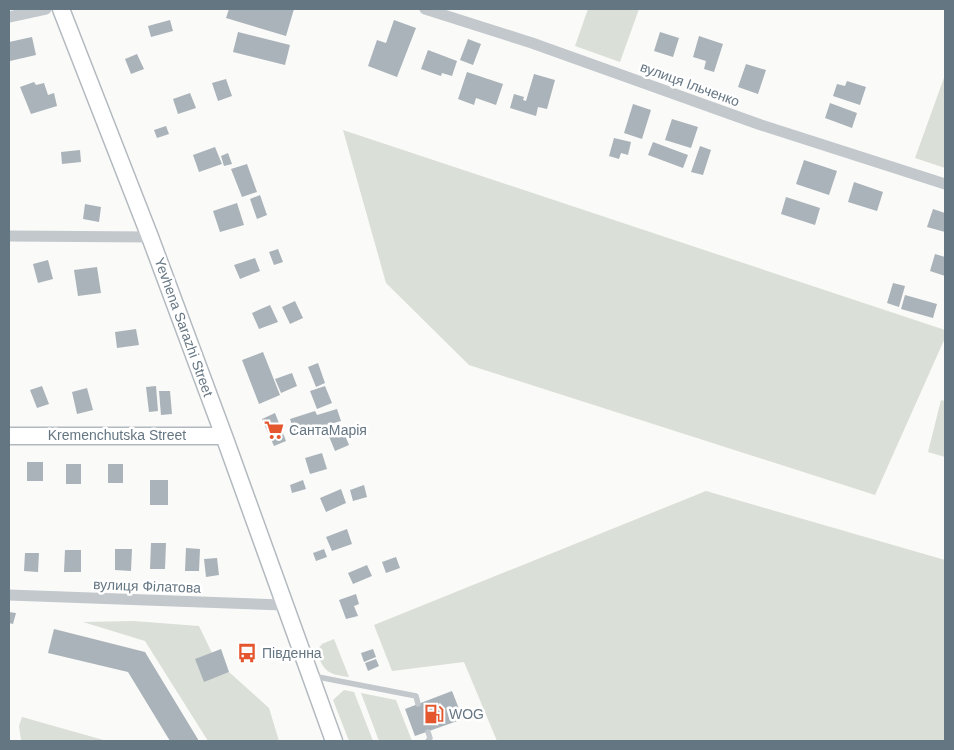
<svg xmlns="http://www.w3.org/2000/svg" width="954" height="750" font-family="Helvetica,sans-serif">
	<rect width="100%" height="100%" fill="#fafaf8"/>
	<path fill="#dadfd7" d="M588,9H639L620,62L575,46Z
		M945,75V168L915,158Z
		M343,130L945,330V338L875,495L469,365L386,283Z
		M941,400L945,401V457L928,452Z
		M706,491L945,560V741H497L464,662L392,671L374,625Z
		M133,621L199,626L212,653L196,659L204,681L229,672L269,708L279,741H208L145,641L83,622Z
		M334,639L349,677C327,674 325,672 316,652L322,644Z
		M344,690L354,692L373,741H349L333,700Z
		M361,693L396,700L412,741H379Z
		M22,717L107,741L21,740L19,726Z"/>
	<path fill="#aab3b9" d="M229,9H294L286,36L226,18Z
		M170,20L173,31L151,37L148,26Z
		M394,20L416,28L397,77L368,66L377,40L386,43Z
		M238,32L290,45L285,65L233,52Z
		M660,32L679,38L673,57L654,51Z
		M699,36L723,44L714,72L704,69L706,61L693,57Z
		M32,37L36,55L10,61L9,42Z
		M468,39L481,44L473,65L460,60Z
		M428,50L457,61L452,76L442,73L441,76L421,69Z
		M137,54L144,69L131,74L125,59Z
		M746,64L766,70L758,94L738,87Z
		M467,72L503,84L496,105L476,98L474,105L458,99Z
		M534,74L555,80L547,109L538,107L536,116L510,108L514,94L524,97L523,100L526,101Z
		M226,79L232,96L218,101L212,83Z
		M847,81L866,87L860,105L833,96L837,84L845,86Z
		M34,82L36,85L44,83L48,95L54,93L57,106L31,114L20,87Z
		M190,93L196,108L178,114L173,99Z
		M830,103L857,113L852,128L825,118Z
		M633,104L651,110L642,139L624,133Z
		M672,119L698,127L691,148L665,140Z
		M166,126L169,134L157,138L154,130Z
		M614,138L631,142L628,155L621,153L619,159L609,156Z
		M653,142L688,155L683,168L648,155Z
		M700,146L711,150L703,175L691,172Z
		M215,147L222,164L199,172L193,155Z
		M80,150L81,162L62,164L61,152Z
		M228,153L232,164L224,166L221,156Z
		M804,160L837,171L829,195L796,184Z
		M247,164L257,192L242,197L231,169Z
		M854,182L883,192L877,211L848,202Z
		M260,195L267,215L257,219L250,199Z
		M786,197L820,208L815,225L781,214Z
		M237,203L244,225L220,232L213,211Z
		M85,204L101,207L99,222L83,219Z
		M933,209L945,213V232L927,227Z
		M278,249L283,262L274,265L269,252Z
		M935,254L945,257V276L930,271Z
		M255,258L260,271L240,279L234,265Z
		M48,260L53,279L38,283L33,264Z
		M97,267L101,293L78,296L74,270Z
		M893,283L905,286L899,307L887,303Z
		M905,295L937,304L933,318L901,309Z
		M295,301L303,318L290,324L282,307Z
		M270,305L278,322L259,329L252,313Z
		M136,329L139,345L117,348L115,332Z
		M263,352L280,395L259,404L242,360Z
		M318,363L325,383L316,387L308,367Z
		M292,373L297,386L281,393L275,379Z
		M42,386L49,404L37,408L30,390Z
		M156,386L158,411L149,412L146,387Z
		M325,386L332,403L317,409L310,391Z
		M87,388L93,410L77,414L72,392Z
		M159,391H170L172,414L161,415Z
		M337,409L341,421L295,434L290,419L315,411L317,415Z
		M275,413L286,441L274,446L262,419Z
		M342,428L349,445L335,451L328,434Z
		M322,453L327,469L310,474L305,458Z
		M27,462H43V481H27Z
		M66,464H81V484H66Z
		M108,464H123V483H108Z
		M150,480H168V505H150Z
		M303,480L306,489L292,493L290,485Z
		M364,485L367,497L353,501L350,490Z
		M341,489L346,503L326,512L320,498Z
		M347,529L352,544L332,551L326,537Z
		M151,543H166L165,569H150Z
		M186,548L200,549L199,571H185Z
		M115,549H132L131,571L115,570Z
		M324,549L327,557L316,561L313,553Z
		M65,550H81V572H64Z
		M25,553H39L38,572L24,571Z
		M396,557L400,568L386,573L382,562Z
		M217,558L219,575L206,577L204,559Z
		M367,565L372,576L353,584L348,573Z
		M356,594L359,604L354,606L358,616L346,619L339,600Z
		M9,612L16,613L13,624L9,623Z
		M54,629L145,652L199,741H170L128,672L48,653Z
		M221,649L229,672L204,682L195,659Z
		M373,649L376,657L364,662L361,653Z
		M376,659L379,666L368,671L365,663Z
		M452,691L463,719L415,736L405,709Z"/>
	<g fill="none" stroke-linecap="round" stroke-linejoin="round">
		<defs>
			<path id="secondary" d="M61,9L150,237L224,436L334,741
				M9,436H224"/>
		</defs>
		<use href="#secondary" stroke="#b3babf" stroke-width="19"/>
		<path stroke="#c3c8cc" stroke-width="5.5" d="M313,676L416,696L418,704
			M428,732L430,738L428,741"/>
		<path stroke="#c3c8cc" stroke-width="11" d="M425,9L532,43L761,125L945,184
			M9,17L46,9
			M9,236L150,237
			M9,595L284,605"/>
		<use href="#secondary" stroke="#fff" stroke-width="16"/>
	</g>
	<defs>
		<symbol id="supermarket-bare" viewBox="-9 -9 18 18"><path d="M-6-5.5h2.5l.6 2H6L4.5 2H-2.5L-4.4-4H-6ZM-1.5 3.2a1.3 1.3 0 1 0 .1 0ZM3 3.2a1.3 1.3 0 1 0 .1 0Z" fill="#e4572e" stroke="#fff" stroke-width="2.5" paint-order="stroke"/></symbol>
		<symbol id="bus-bare" viewBox="-9 -9 18 18"><path d="M-5-6H5V4H4V6H2V4H-2V6H-4V4H-5ZM-3.5-4V0h7V-4ZM-3.5 1.2v1.5H-2V1.2ZM2 1.2v1.5H3.5V1.2Z" fill="#e4572e" stroke="#fff" stroke-width="2.5" paint-order="stroke"/></symbol>
		<symbol id="fuel-bare" viewBox="-9 -9 18 18"><path d="M-5.5-6h7V0h2V4h1.3V-2.5L3-4.5l.8-.8L6-3V5H2.5V1h-1V6h-7ZM-4.2-4.7v3.2H.2V-4.7Z" fill="#e4572e" stroke="#fff" stroke-width="2.5" paint-order="stroke"/></symbol>
	</defs>
	<g fill-rule="evenodd">
		<use href="#supermarket-bare" x="260" y="416" width="28" height="28"/>
		<use href="#bus-bare" x="233" y="639" width="28" height="28"/>
		<use href="#fuel-bare" x="420" y="700" width="28" height="28"/>
	</g>
	<g text-anchor="middle" stroke-width="5" stroke-linejoin="round" paint-order="stroke">
		<g font-size="14" fill="#657683" stroke="#fff">
			<text transform="translate(690 84) rotate(20)" y="5">вулиця Ільченко</text>
			<text transform="translate(184 327) rotate(70)" y="5">Yevhena Sarazhi Street</text>
			<text x="117" y="440">Kremenchutska Street</text>
			<text transform="translate(147 586) rotate(2)" y="5">вулиця Філатова</text>
		</g>
		<g font-size="14" fill="#657683" stroke="#fff" text-anchor="start">
			<text x="289" y="435">СантаМарія</text>
			<text x="262" y="658">Південна</text>
			<text x="449" y="719">WOG</text>
		</g>
	</g>
	<rect width="954" height="750" fill="none" stroke="#657683" stroke-width="20"/>
</svg>
